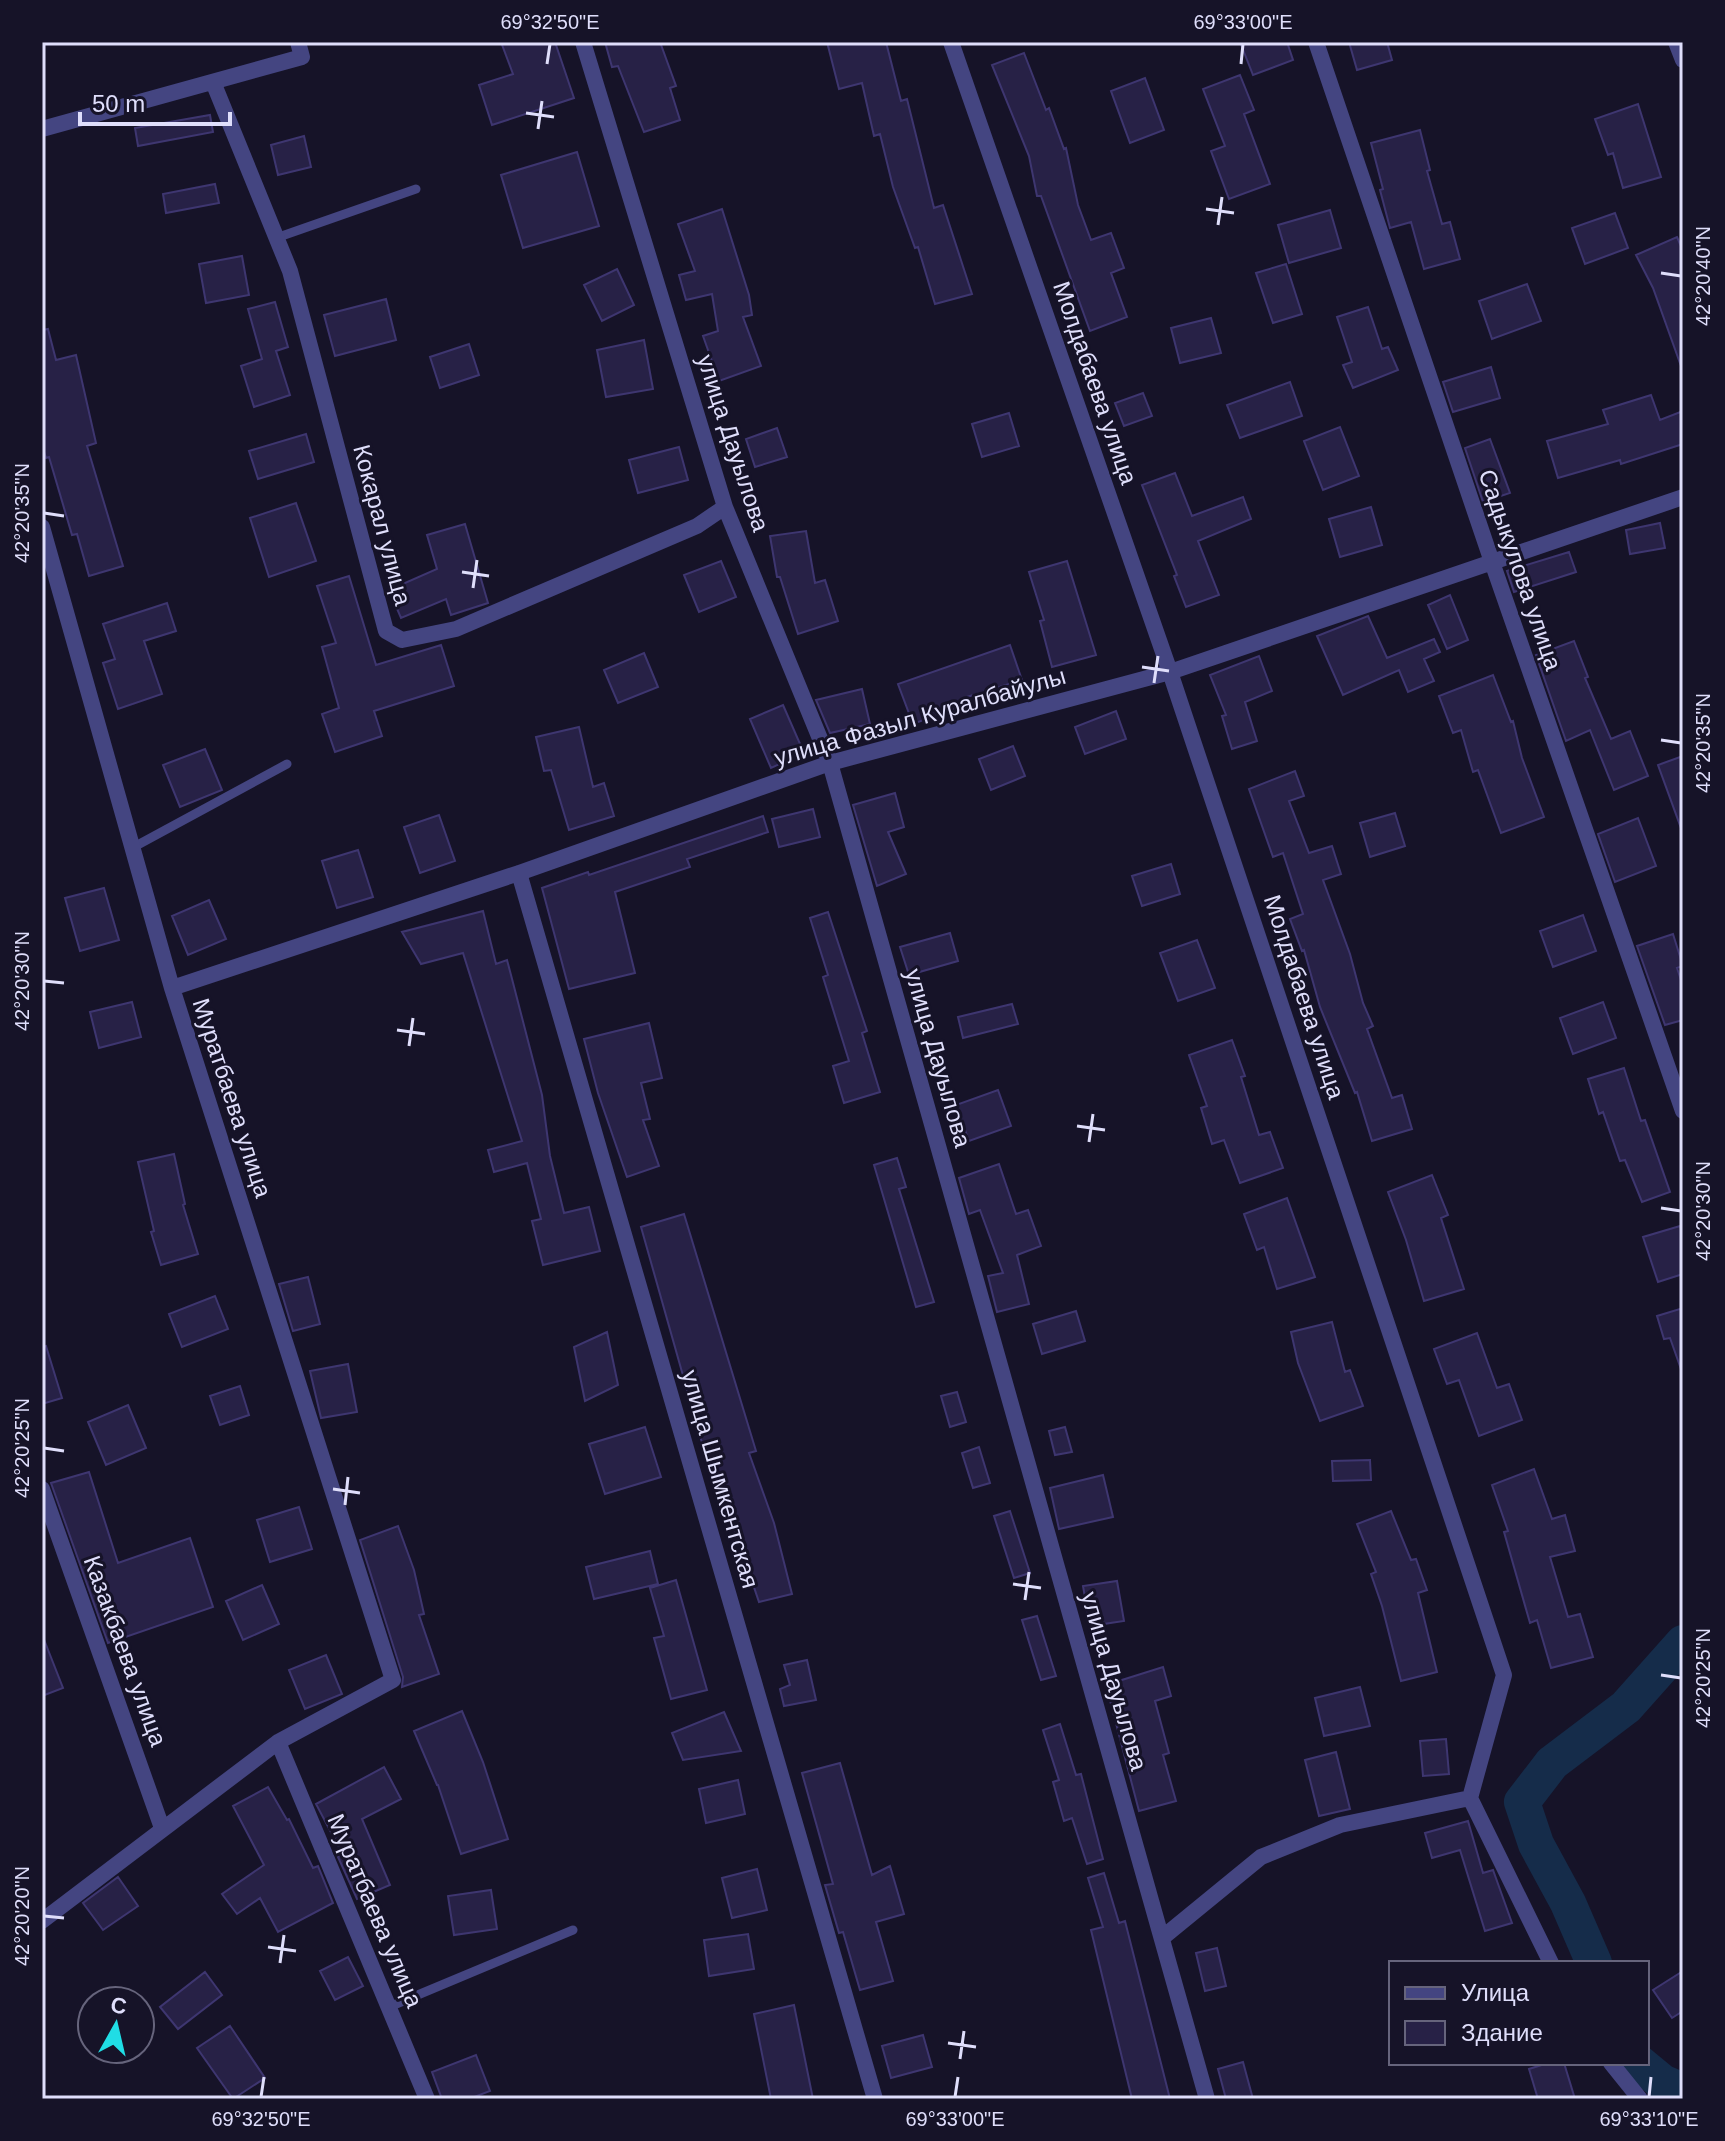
<svg xmlns="http://www.w3.org/2000/svg" width="1725" height="2141" font-family="Helvetica,sans-serif">
	<rect width="100%" height="100%" fill="#161328"/>
	<g fill="none" stroke-linecap="round" stroke-linejoin="round">
		<path stroke="#152c4a" stroke-width="36" d="M1594,1963L1568,1903L1536,1844L1522,1802L1552,1763L1626,1707L1683,1643
			M1639,2063L1662,2082L1683,2091"/>
	</g>
	<path fill="#272146" stroke="#3e3670" stroke-width="2" d="M501,42H555L574,98L492,125L479,85L513,74Z
		M605,42H660L676,86L670,88L680,120L644,132L618,66L612,67Z
		M827,42H886L901,101L907,99L934,208L943,205L972,294L935,304L918,247L915,248L893,187L880,134L874,136L862,83L839,89Z
		M1240,42H1287L1293,60L1253,75Z
		M1349,42H1387L1392,60L1357,70Z
		M1024,53L1046,110L1049,108L1064,149L1066,148L1078,205L1091,240L1111,233L1124,268L1111,273L1127,317L1090,331L1041,196H1037L1029,156L992,65Z
		M1240,75L1254,110L1244,114L1270,184L1229,199L1211,151L1225,146L1203,89Z
		M1145,78L1164,130L1130,143L1111,91Z
		M1638,104L1661,177L1623,188L1613,153L1608,155L1595,119Z
		M210,115L213,132L138,146L135,128Z
		M1420,130L1430,170L1427,171L1442,224L1450,222L1460,259L1424,269L1411,222L1390,228L1380,190L1383,189L1371,143Z
		M304,136L311,167L278,175L271,145Z
		M577,152L599,226L523,248L501,175Z
		M215,184L219,203L166,213L163,194Z
		M722,209L749,295L752,315L743,317L761,366L719,381L703,336L718,331L712,294L686,300L679,275L695,271L678,224Z
		M1330,210L1341,248L1289,263L1278,225Z
		M1615,213L1628,248L1585,264L1572,228Z
		M1677,237L1683,251L1681,366L1653,288L1636,255Z
		M242,256L249,295L206,303L199,264Z
		M1286,264L1302,314L1273,323L1256,273Z
		M617,269L634,305L602,321L584,285Z
		M1527,284L1541,321L1492,339L1479,301Z
		M386,299L396,340L335,356L324,315Z
		M275,302L288,347L276,351L290,395L254,407L241,366L262,359L248,309Z
		M1368,307L1382,349L1388,347L1398,370L1353,388L1343,365L1352,362L1337,317Z
		M1211,318L1221,353L1180,363L1171,328Z
		M48,329L56,360L76,355L96,443L87,446L123,566L89,576L77,534L72,535L49,457L46,458L42,445V330Z
		M644,340L653,389L606,397L597,350Z
		M469,344L479,375L440,388L430,357Z
		M1491,367L1500,398L1453,412L1443,382Z
		M1290,382L1302,416L1240,438L1227,405Z
		M1143,393L1152,416L1124,426L1115,403Z
		M1651,395L1660,420L1683,411V444L1621,464L1620,460L1558,478L1547,441L1608,424L1603,410Z
		M1009,413L1019,446L982,457L972,424Z
		M1340,427L1359,476L1323,490L1304,441Z
		M777,428L787,457L755,467L746,439Z
		M306,434L314,462L258,479L249,451Z
		M1490,439L1510,493L1483,502L1465,448Z
		M679,447L688,480L638,493L629,460Z
		M1175,473L1192,516L1243,497L1251,519L1198,541L1219,595L1186,607L1174,576L1177,575L1142,485Z
		M296,503L316,561L269,577L250,518Z
		M1371,507L1382,545L1340,557L1329,519Z
		M1660,523L1665,548L1630,554L1626,530Z
		M465,524L488,603L451,615L446,599L401,618L389,590L437,569L427,535Z
		M806,531L815,583L825,580L838,621L798,634L780,577H777L770,536Z
		M1569,552L1576,572L1514,592L1507,571Z
		M721,561L736,597L699,612L684,575Z
		M1067,561L1096,655L1052,667L1040,621L1044,620L1029,572Z
		M349,576L376,665L441,645L454,686L374,711L382,736L335,752L322,714L339,708L322,647L336,643L317,586Z
		M1450,595L1468,640L1447,649L1428,605Z
		M167,603L176,631L144,641L162,694L118,709L103,663L115,659L103,624Z
		M1368,616L1387,658L1434,639L1440,652L1424,659L1434,681L1408,692L1399,670L1343,695L1317,636Z
		M1574,641L1588,677L1585,678L1611,739L1630,731L1648,776L1614,790L1590,730L1566,741L1536,655Z
		M1010,645L1022,680L967,697L969,703L913,724L898,684Z
		M644,653L658,687L618,703L604,670Z
		M1259,656L1272,691L1245,702L1257,741L1232,749L1222,716L1226,715L1210,675Z
		M1493,675L1511,722L1513,721L1522,758L1544,817L1501,833L1478,770L1473,772L1461,730L1453,733L1439,696Z
		M862,689L870,724L830,733L816,700Z
		M783,705L804,753L771,768L750,719Z
		M1116,711L1126,739L1085,754L1075,727Z
		M579,727L593,787L604,783L614,816L569,830L551,770L544,771L536,737Z
		M1013,746L1025,776L991,790L979,759Z
		M205,749L222,790L180,807L163,765Z
		M1683,756V827L1681,828L1658,765Z
		M1295,771L1304,796L1289,801L1309,853L1332,846L1341,874L1323,880L1350,954L1363,1003L1373,1026L1367,1029L1392,1098L1402,1095L1412,1129L1372,1141L1357,1092L1355,1093L1320,1007L1304,950L1302,951L1290,919L1303,914L1283,853L1273,857L1249,789Z
		M895,793L904,827L888,832L906,874L877,886L853,805Z
		M813,809L820,837L779,847L772,819Z
		M1395,813L1405,846L1370,857L1360,823Z
		M439,815L455,861L420,873L404,827Z
		M763,816L768,832L687,859L690,867L615,892L635,973L569,989L542,888L588,872L589,875Z
		M1638,818L1656,866L1615,882L1598,834Z
		M358,850L373,897L337,908L322,861Z
		M1171,864L1180,894L1142,906L1132,876Z
		M104,888L119,940L80,951L65,898Z
		M209,900L226,939L188,955L172,916Z
		M483,911L496,964L507,960L511,975L542,1095L550,1156L564,1213L589,1207L600,1251L543,1265L532,1221L541,1219L527,1163L494,1172L488,1150L522,1141L463,953L421,964L402,932Z
		M828,912L867,1031L862,1033L880,1092L844,1103L833,1066L849,1061L823,977L828,975L810,918Z
		M1583,915L1596,951L1553,967L1540,931Z
		M950,933L958,961L909,975L900,947Z
		M1673,934L1683,966L1677,968L1683,986V1020L1665,1025L1637,946Z
		M1197,940L1215,988L1178,1001L1160,953Z
		M132,1002L141,1037L99,1048L90,1012Z
		M1603,1002L1616,1038L1573,1054L1560,1018Z
		M1012,1004L1018,1024L963,1038L958,1017Z
		M649,1023L662,1078L641,1083L650,1119L643,1120L659,1166L627,1177L598,1093L584,1039Z
		M1232,1040L1245,1076L1241,1077L1259,1135L1270,1132L1283,1168L1240,1183L1224,1140L1212,1144L1201,1108L1207,1106L1189,1055Z
		M1624,1068L1641,1121L1645,1120L1670,1192L1642,1202L1625,1160L1620,1161L1603,1112L1599,1114L1588,1079Z
		M998,1090L1011,1126L969,1141L956,1105Z
		M174,1154L185,1204L183,1205L198,1254L161,1265L151,1232L154,1231L138,1162Z
		M897,1158L906,1187L899,1189L934,1302L916,1307L874,1165Z
		M999,1164L1016,1214L1028,1210L1041,1246L1017,1255L1029,1304L997,1312L988,1276L1003,1273L980,1210L969,1214L959,1178Z
		M1432,1175L1448,1215L1441,1218L1464,1289L1424,1301L1406,1240L1388,1192Z
		M1287,1198L1315,1277L1277,1289L1264,1247L1257,1250L1244,1214Z
		M684,1214L756,1451L749,1453L774,1523L792,1594L759,1602L712,1463L708,1464L641,1227Z
		M1680,1226L1683,1235V1274L1658,1282L1643,1237Z
		M308,1277L320,1324L293,1331L279,1284Z
		M215,1296L228,1329L182,1347L169,1314Z
		M1683,1308V1369H1681L1670,1338L1664,1339L1657,1316Z
		M1076,1311L1085,1341L1042,1354L1033,1324Z
		M1332,1322L1345,1372L1350,1370L1363,1406L1320,1421L1298,1363L1291,1332Z
		M607,1332L618,1385L585,1401L574,1347Z
		M1477,1333L1497,1388L1509,1384L1522,1420L1479,1436L1459,1380L1447,1384L1434,1349Z
		M46,1346L62,1398L42,1404V1347Z
		M348,1364L357,1412L321,1418L310,1371Z
		M240,1386L249,1415L220,1425L210,1396Z
		M957,1392L966,1422L950,1427L941,1396Z
		M128,1405L146,1448L106,1465L88,1422Z
		M645,1427L661,1477L605,1494L589,1444Z
		M1065,1427L1072,1452L1055,1455L1049,1431Z
		M979,1447L990,1483L973,1488L962,1453Z
		M1370,1460L1371,1480L1333,1481L1332,1461Z
		M1534,1469L1552,1519L1565,1515L1575,1551L1550,1557L1568,1617L1580,1614L1593,1657L1551,1668L1537,1620L1530,1623L1504,1532L1508,1531L1492,1485Z
		M89,1472L118,1563L190,1538L213,1607L108,1643L51,1483Z
		M1103,1475L1113,1517L1059,1529L1050,1488Z
		M299,1507L312,1549L270,1562L257,1520Z
		M1010,1511L1030,1573L1014,1578L994,1516Z
		M1391,1511L1411,1560L1416,1559L1427,1590L1418,1593L1437,1672L1401,1681L1382,1606L1371,1574L1376,1572L1357,1524Z
		M398,1526L414,1570L424,1614L419,1615L439,1674L402,1687L403,1677L360,1540Z
		M650,1551L658,1584L594,1599L586,1567Z
		M676,1580L707,1690L671,1699L654,1638L664,1636L650,1588Z
		M1117,1581L1124,1621L1090,1626L1083,1586Z
		M262,1585L279,1624L243,1640L226,1601Z
		M1037,1616L1056,1676L1041,1680L1022,1620Z
		M43,1637L63,1688L42,1696V1638Z
		M326,1655L342,1694L305,1709L289,1670Z
		M807,1660L816,1700L784,1706L780,1689L790,1685L784,1665Z
		M1163,1667L1171,1696L1155,1701L1169,1753L1163,1755L1176,1801L1139,1811L1106,1685Z
		M1360,1687L1370,1726L1324,1736L1315,1698Z
		M462,1711L483,1762L508,1839L461,1854L438,1785H437L414,1731Z
		M724,1712L741,1751L683,1760L672,1733Z
		M1060,1724L1076,1775L1081,1774L1103,1859L1087,1864L1072,1818L1064,1821L1053,1782L1059,1780L1043,1730Z
		M1446,1739L1449,1774L1423,1776L1420,1741Z
		M1336,1752L1350,1809L1319,1816L1305,1760Z
		M840,1763L872,1875L890,1866L904,1914L876,1922L893,1981L860,1990L843,1932L839,1933L825,1885L833,1884L802,1773Z
		M384,1767L401,1799L362,1819L390,1885L357,1899L338,1857L343,1855L316,1804Z
		M738,1780L745,1814L706,1823L699,1789Z
		M268,1787L287,1820L289,1819L313,1868L318,1866L333,1903L278,1932L260,1898L237,1914L222,1894L264,1865L233,1806Z
		M1468,1821L1483,1873L1493,1870L1512,1923L1485,1931L1460,1850L1432,1858L1425,1833Z
		M757,1869L767,1910L732,1918L722,1878Z
		M1104,1873L1119,1923L1125,1921L1170,2099H1132L1091,1930L1103,1927L1088,1878Z
		M118,1877L138,1906L103,1930L83,1903Z
		M491,1890L497,1929L454,1935L448,1896Z
		M748,1934L754,1969L709,1976L704,1940Z
		M1217,1948L1226,1986L1205,1991L1196,1953Z
		M348,1957L363,1986L335,2000L320,1971Z
		M1683,1971V2011L1672,2018L1653,1990Z
		M205,1972L222,1995L178,2029L160,2007Z
		M794,2005L813,2099H771L754,2014Z
		M230,2026L265,2078L233,2099L197,2048Z
		M923,2035L932,2067L891,2078L882,2046Z
		M476,2055L490,2091L469,2099H442L432,2072Z
		M1243,2062L1253,2099H1226L1218,2069Z
		M1548,2063H1564L1575,2099H1538L1529,2069Z"/>
	<g fill="none" stroke-linecap="round" stroke-linejoin="round">
		<path stroke="#444581" stroke-width="9" d="M276,238L416,189
			M132,848L287,764
			M389,2007L573,1930"/>
		<path stroke="#444581" stroke-width="16" d="M583,42L725,507L830,763L1207,2099
			M951,42L1170,672L1504,1675L1470,1798L1551,1963
			M1316,42L1492,562L1683,1111
			M1676,42L1683,60
			M213,82L290,271L386,631L402,640L456,629L697,526L725,507
			M42,129L302,57L298,42
			M42,527L172,988L393,1680L278,1742L42,1921
			M519,873L875,2099
			M172,988L519,873L830,763L1170,672L1683,497
			M42,1489L162,1828
			M278,1742L427,2099
			M1162,1938L1261,1857L1340,1825L1470,1798
			M1611,2063L1640,2099"/>
	</g>
	<path fill="none" stroke="#dfdefb" stroke-width="3" d="M547,64L550,44M1241,64L1243,44M526,113L554,117M538,129L542,101M1206,209L1234,213M1218,225L1222,197M1661,273L1681,276M44,513L64,516M462,572L489,576M473,588L477,560M1142,667L1169,671M1154,683L1158,656M1661,740L1681,743M44,981L64,983M397,1030L425,1034M409,1046L413,1018M1077,1126L1105,1130M1089,1142L1093,1114M1661,1208L1681,1211M44,1448L64,1451M333,1489L360,1493M345,1505L348,1477M1013,1584L1041,1588M1025,1600L1029,1572M1661,1675L1681,1678M44,1916L64,1918M268,1947L296,1951M280,1963L284,1935M948,2043L976,2047M960,2059L964,2031M261,2097L264,2077M955,2097L958,2077M1649,2097L1651,2077"/>
	<g text-anchor="middle" stroke-width="6" stroke-linejoin="round" paint-order="stroke">
		<g font-size="24" fill="#dfdefb" stroke="#161328">
			<text transform="translate(1095 383) rotate(71)" y="8">Молдабаева улица</text>
			<text transform="translate(733 443) rotate(72)" y="8">улица Дауылова</text>
			<text transform="translate(382 525) rotate(75)" y="8">Кокарал улица</text>
			<text transform="translate(1520 570) rotate(71)" y="8">Садыкулова улица</text>
			<text transform="translate(920 717) rotate(-16)" y="8">улица Фазыл Куралбайулы</text>
			<text transform="translate(1304 997) rotate(72)" y="8">Молдабаева улица</text>
			<text transform="translate(938 1058) rotate(74)" y="8">улица Дауылова</text>
			<text transform="translate(232 1098) rotate(72)" y="8">Муратбаева улица</text>
			<text transform="translate(720 1479) rotate(74)" y="8">улица Шымкентская</text>
			<text transform="translate(125 1651) rotate(70)" y="8">Казакбаева улица</text>
			<text transform="translate(1114 1681) rotate(74)" y="8">улица Дауылова</text>
			<text transform="translate(375 1911) rotate(67)" y="8">Муратбаева улица</text>
		</g>
	</g>
	<rect width="1725" height="2141" fill="none" stroke="#161328" stroke-width="88"/>
	<rect x="1389" y="1961" width="260" height="104" fill="#161328" stroke="#66647c" stroke-width="2"/>
	<rect x="1405" y="1987" width="40" height="12" fill="#444581" stroke="#66647c" stroke-width="2"/>
	<text x="1461" y="2001" font-size="24" fill="#dfdefb">Улица</text>
	<rect x="1405" y="2021" width="40" height="24" fill="#272146" stroke="#66647c" stroke-width="2"/>
	<text x="1461" y="2041" font-size="24" fill="#dfdefb">Здание</text>
	<g transform="translate(116 2025) rotate(8)"><circle r="38" fill="#161328" stroke="#66647c" stroke-width="2"/>
	<path d="M0-6L14 30L0 20L-14 30Z" fill="#20dde5"/>
	<text y="-12" font-size="22" font-weight="bold" text-anchor="middle" fill="#dfdefb">С</text>
	</g>
	<path d="M80 112v12h150v-12" fill="none" stroke="#dfdefb" stroke-width="4"/>
	<text x="92" y="112" font-size="24" fill="#dfdefb" stroke="#161328" stroke-width="6" paint-order="stroke">50 m</text>
	<rect x="44" y="44" width="1637" height="2053" fill="none" stroke="#dfdefb" stroke-width="3"/>
	<g font-size="20" text-anchor="middle" fill="#dfdefb">
		<text x="550" y="29">69°32'50"E</text>
		<text x="1243" y="29">69°33'00"E</text>
		<text transform="translate(1703 276) rotate(-90)" y="7">42°20'40"N</text>
		<text transform="translate(22 513) rotate(-90)" y="7">42°20'35"N</text>
		<text transform="translate(1703 743) rotate(-90)" y="7">42°20'35"N</text>
		<text transform="translate(22 981) rotate(-90)" y="7">42°20'30"N</text>
		<text transform="translate(1703 1211) rotate(-90)" y="7">42°20'30"N</text>
		<text transform="translate(22 1448) rotate(-90)" y="7">42°20'25"N</text>
		<text transform="translate(1703 1678) rotate(-90)" y="7">42°20'25"N</text>
		<text transform="translate(22 1916) rotate(-90)" y="7">42°20'20"N</text>
		<text x="261" y="2126">69°32'50"E</text>
		<text x="955" y="2126">69°33'00"E</text>
		<text x="1649" y="2126">69°33'10"E</text>
	</g>
</svg>
